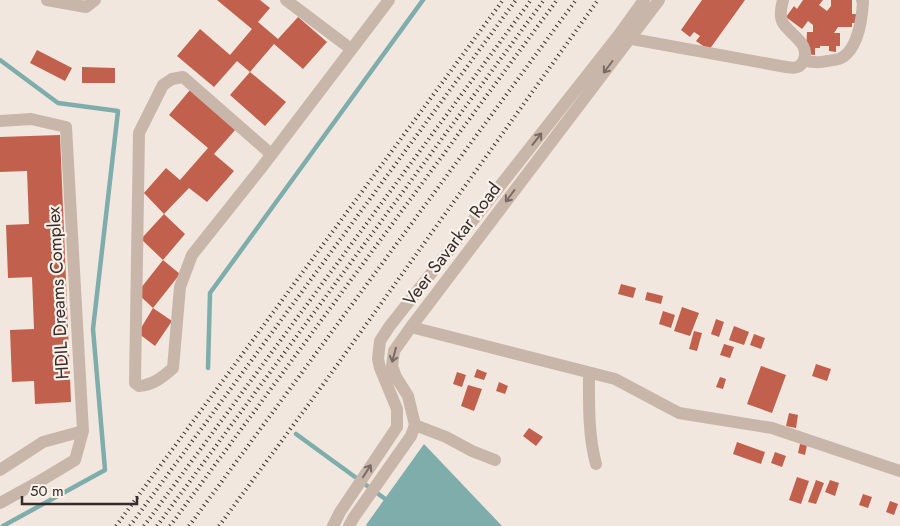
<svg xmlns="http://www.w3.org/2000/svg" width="900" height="526" font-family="Jost,sans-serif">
	<rect width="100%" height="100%" fill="#f1e7de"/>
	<path fill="#7eadac" d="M424,444L502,526H367L366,525Z"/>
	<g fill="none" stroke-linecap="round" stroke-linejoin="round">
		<path stroke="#7eadac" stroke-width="4.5" d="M0,60L58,103L118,111L93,329L105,470L3,526
			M208,368L210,293L423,0
			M296,434L388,501"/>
	</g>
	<path fill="#c1604c" d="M217,0H260L270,8L258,22L278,39L298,17L327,42L303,69L274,44L250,72L286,102L265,126L230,95L250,72L237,61L214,87L177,56L200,29L230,55L252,29Z
		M702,0H745L709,50L696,41L700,36L694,32L690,37L681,30Z
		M803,0H823L819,5L827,11L831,6V0H852V14H858V23H852V27H838L834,33H840V46H836V52L829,51V46H820V48H815V55L806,54L807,32H813V25L808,21L802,29L786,17L794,6L797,9Z
		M37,50L72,68L65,81L30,63Z
		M82,67L115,68V83H82Z
		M190,90L236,129L214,154L234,171L207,202L189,188L164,214L185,234L163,260L141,239L164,214L144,193L166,168L180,180L208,148L169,115Z
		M60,135L71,402L35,404L34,381L12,382L10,330L34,329L32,277L8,278L6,225L29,224L27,171L0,172V137Z
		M163,260L180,274L153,308L137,293Z
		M621,284L636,288L633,298L618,294Z
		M647,292L663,296L661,304L645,300Z
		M682,307L699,313L690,336L674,331Z
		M153,308L172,321L155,346L138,333Z
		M663,311L675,315L671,328L659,324Z
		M716,319L724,322L719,337L711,334Z
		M734,326L749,332L744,345L729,340Z
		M694,331L702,333L697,351L689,349Z
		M754,334L765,338L761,349L750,345Z
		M724,344L734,347L730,358L720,355Z
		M816,364L831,369L827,381L812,376Z
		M761,366L786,375L772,413L747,404Z
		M477,369L487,373L484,380L474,377Z
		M457,372L466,375L462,387L453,384Z
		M720,377L726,379L723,389L716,387Z
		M499,382L508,386L505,394L496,391Z
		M468,385L482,389L474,411L461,406Z
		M789,413L798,415L796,428L786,426Z
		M529,428L543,437L536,446L523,436Z
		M737,442L765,452L761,464L733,454Z
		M800,444L807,445L805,455L798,453Z
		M775,452L786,456L782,467L771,463Z
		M797,477L809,481L801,504L789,500Z
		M816,480L824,483L816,504L808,502Z
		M830,480L839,483L835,496L825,492Z
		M863,494L872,497L868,508L859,505Z
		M890,501L898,504L894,515L886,512Z"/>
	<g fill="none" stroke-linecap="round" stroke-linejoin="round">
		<path stroke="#c9b6aa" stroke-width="12" d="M47,0L86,7L95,0
			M286,0L351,49
			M621,37L786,67C793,68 799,69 803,62C812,44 790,35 783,23C779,16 781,7 783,0
			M804,60C813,63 819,63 827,61C832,60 839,60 843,57C858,47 862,19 863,2L862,0
			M0,121L31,119L66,127L83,431L75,460L40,481L0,503
			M271,154L183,77L172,79L163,85L139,133L135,383L139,386C153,385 163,377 173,368L180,287L192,255L262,167L389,0
			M411,327L615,379L679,413L772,428L900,471
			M589,373C589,403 588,434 596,464
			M415,425L446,437L472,451L495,460
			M0,470L43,442L83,431"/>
		<path stroke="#c9b6aa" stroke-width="12" d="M333,526L340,512L397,427V409L380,368L378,359L380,341L389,327L618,36L644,0
			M349,526L354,517L411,436L415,425L408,396L396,377L392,366L394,351L411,327L659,0"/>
		<path stroke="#372c29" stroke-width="4" stroke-dasharray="1 4" stroke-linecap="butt" d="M116,526L503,0
			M130,526L516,0
			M144,526L531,0
			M157,526L544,0
			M170,526L557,0
			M189,526L576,0
			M219,526L325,382L598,0"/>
	</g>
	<defs><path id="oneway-shaft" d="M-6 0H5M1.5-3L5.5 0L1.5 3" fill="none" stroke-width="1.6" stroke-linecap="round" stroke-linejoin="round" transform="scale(1.25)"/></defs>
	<g stroke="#796a63">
		<use href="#oneway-shaft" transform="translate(608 67) rotate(127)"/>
		<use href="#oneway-shaft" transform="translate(537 139) rotate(-52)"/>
		<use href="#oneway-shaft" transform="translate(510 196) rotate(127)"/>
		<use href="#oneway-shaft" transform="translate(394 355) rotate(105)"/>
		<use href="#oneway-shaft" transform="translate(367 471) rotate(-57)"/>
	</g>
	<g text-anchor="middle" stroke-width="4.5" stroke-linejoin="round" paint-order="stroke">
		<g font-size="18" fill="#372c29" stroke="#f9f1ea">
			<text transform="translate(452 244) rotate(-53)" y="6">Veer Savarkar Road</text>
			<text transform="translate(58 293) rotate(-93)" y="6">HDIL Dreams Complex</text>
		</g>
	</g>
	<path d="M22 496v8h115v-8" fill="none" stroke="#372c29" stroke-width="2.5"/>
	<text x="30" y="496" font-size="15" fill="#372c29" stroke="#f9f1ea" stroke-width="4" paint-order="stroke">50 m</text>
</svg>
